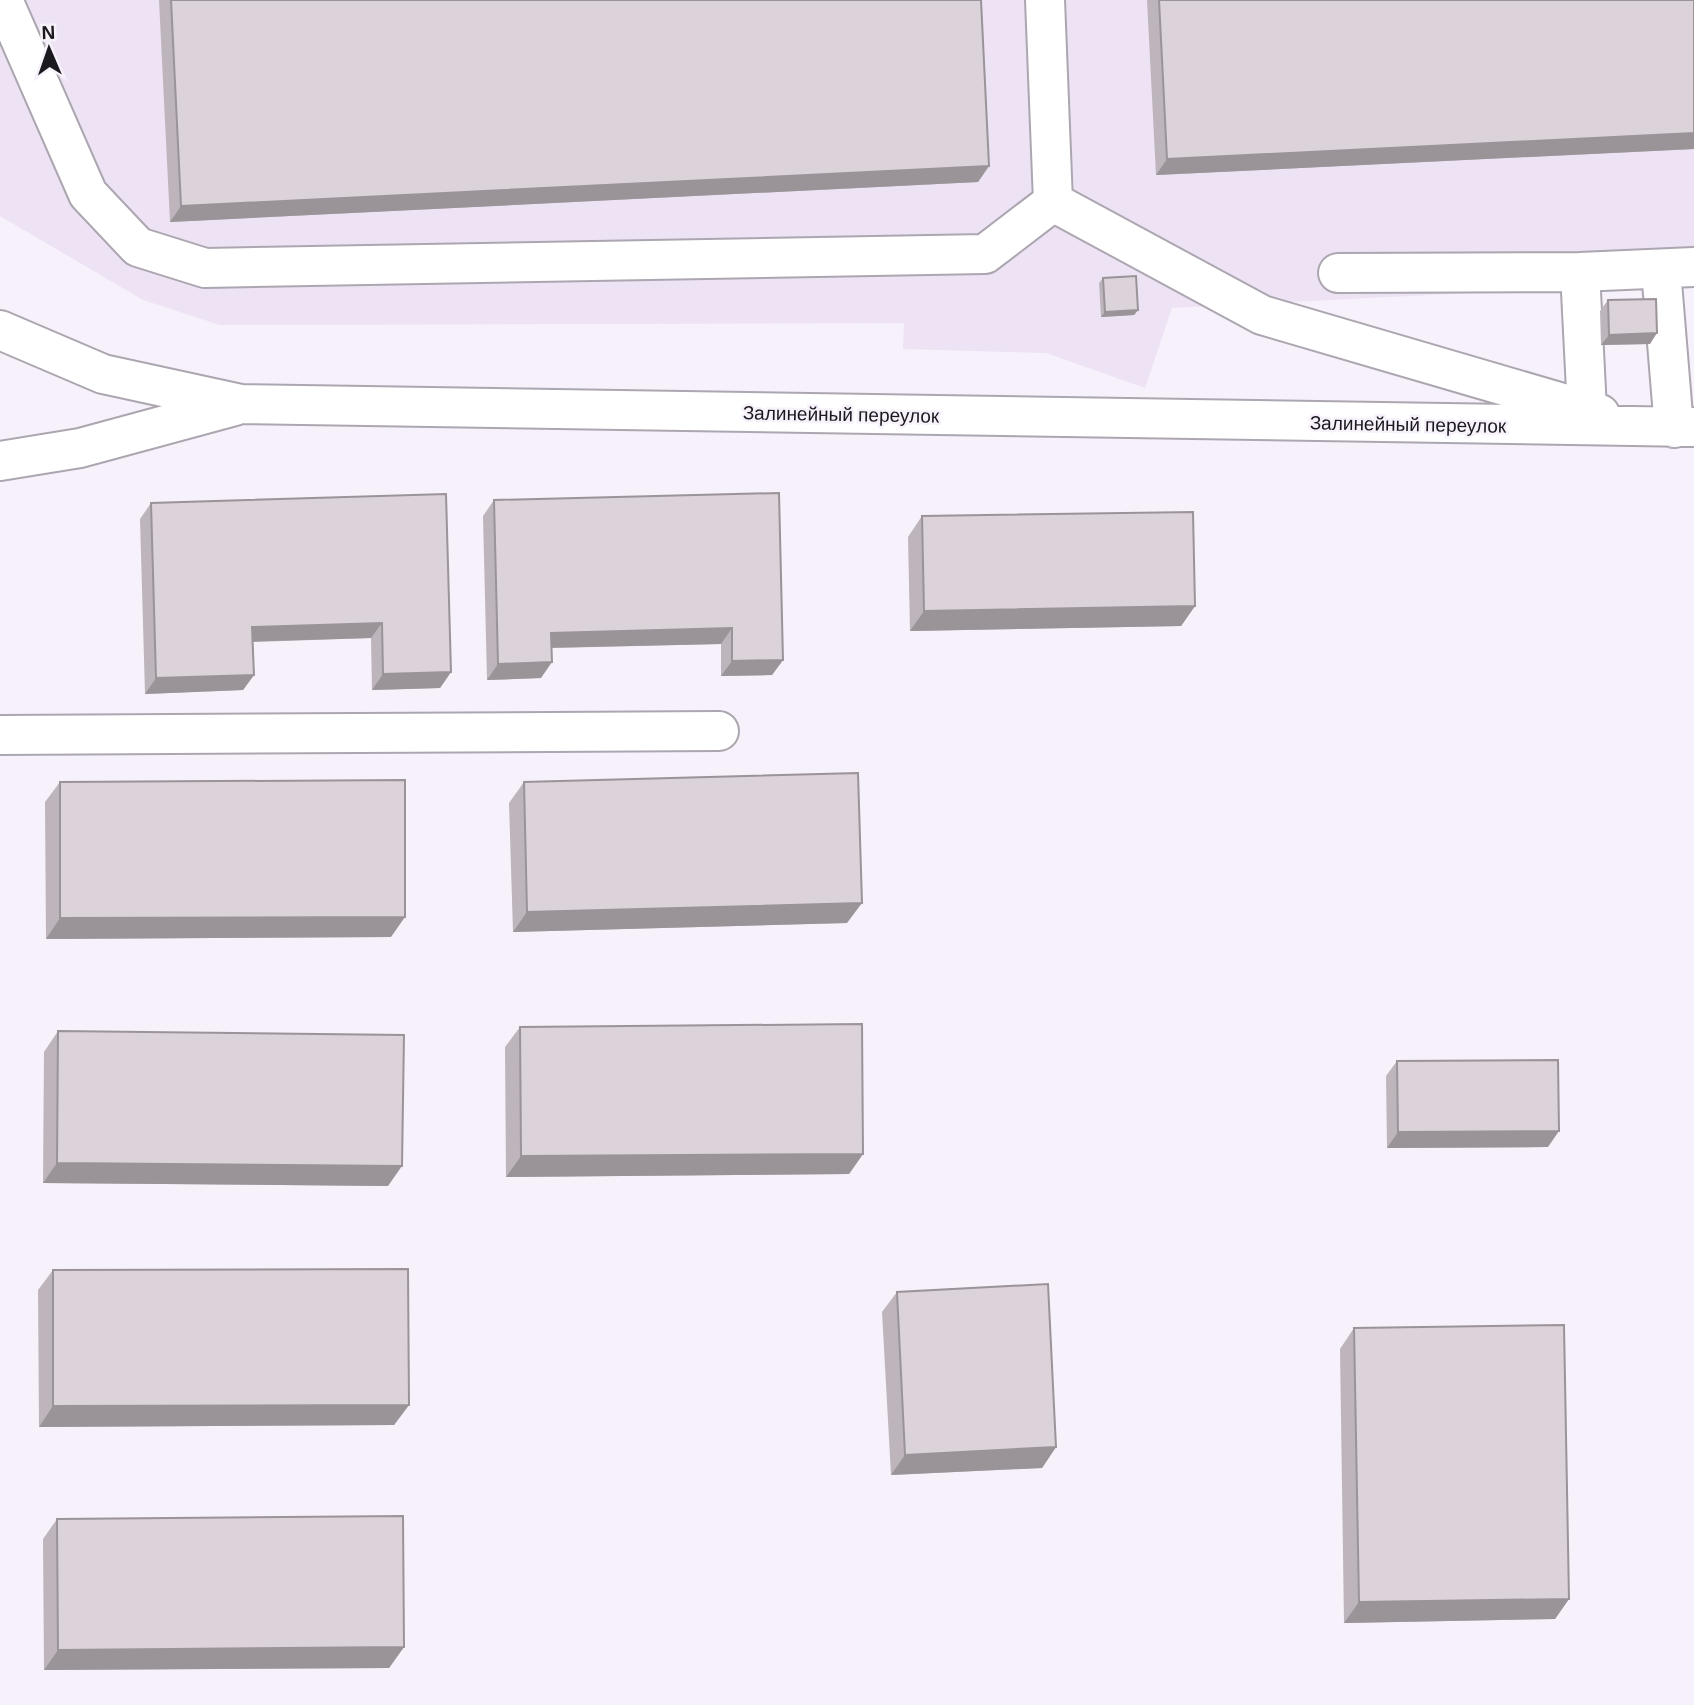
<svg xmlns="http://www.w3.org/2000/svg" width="1694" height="1705" font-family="Helvetica,sans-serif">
	<rect width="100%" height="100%" fill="#f7f1fb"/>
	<path fill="#ede3f4" d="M0,0H1694V282L1172,308L1145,388L1046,353L903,349L904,323L220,325L143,300L0,216Z"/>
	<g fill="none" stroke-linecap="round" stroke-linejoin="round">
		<defs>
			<path id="minor" d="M3,0L88,194L138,247L205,268L985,254L1053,202
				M1045,0L1053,202
				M1053,202L1262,315L1600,414
				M1661,270L1674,428
				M1580,272L1587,410
				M1338,273L1580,272L1694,267
				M0,330L103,374L241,404L1694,427
				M0,461L80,448L235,406
				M0,735L719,731"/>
		</defs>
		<use href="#minor" stroke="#aca6b0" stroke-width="42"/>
		<use href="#minor" stroke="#fff" stroke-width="38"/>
	</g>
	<path fill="#bdb5bb" d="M159,0H981L989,166L978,182L170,222Z
		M1147,0H1694V149L1156,175Z
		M1103,278L1138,310L1134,315L1101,317L1099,283Z
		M1608,300L1650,344L1601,345L1600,311Z
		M779,493L783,660L772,675L721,676V644L552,648L541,678L487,680L483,516L494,500Z
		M446,494L451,672L440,688L372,690L371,638L253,642L254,675L243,690L145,694L140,519L151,503Z
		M922,516L1195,606L1181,626L910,631L908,537Z
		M60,782L391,937L46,939L45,802Z
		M524,782L847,923L513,932L509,803Z
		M520,1027L863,1154L849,1174L506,1177L505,1047Z
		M58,1031L388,1186L43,1183L44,1052Z
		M1397,1061L1548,1147L1387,1148L1386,1076Z
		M53,1270L409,1405L394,1425L39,1427L38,1290Z
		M897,1292L1056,1447L1042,1468L891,1475L882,1312Z
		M1354,1328L1569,1599L1555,1619L1344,1623L1340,1349Z
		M57,1519L404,1647L389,1668L44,1670L43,1539Z"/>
	<path fill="#9a9398" d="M1694,133V149L1156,175L1167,159Z
		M989,166L978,182L170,222L181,206Z
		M1138,310L1134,315L1101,317L1105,312Z
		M1657,333L1650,344L1601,345L1609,335Z
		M1195,606L1181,626L910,631L924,611Z
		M382,623L371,638L241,642L252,627Z
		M732,628L721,644L540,648L551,633Z
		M783,660L772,675L721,676L732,661Z
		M552,662L541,678L487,680L498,664Z
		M451,672L440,688L372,690L383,674Z
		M254,675L243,690L145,694L156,678Z
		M862,903L847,923L513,932L527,912Z
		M405,917L391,937L46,939L60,918Z
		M1559,1131L1548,1147L1387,1148L1398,1132Z
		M863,1154L849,1174L506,1177L521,1156Z
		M57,1163L402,1166L388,1186L43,1183Z
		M409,1405L394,1425L39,1427L53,1406Z
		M1056,1447L1042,1468L891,1475L905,1455Z
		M1569,1599L1555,1619L1344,1623L1359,1602Z
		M404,1647L389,1668L44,1670L58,1650Z"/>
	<path fill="#dcd2d9" stroke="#9a9398" stroke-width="2" d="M171,0H981L989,166L181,206Z
		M1159,0H1694V133L1167,159Z
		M1136,276L1138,310L1105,312L1103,278Z
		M1656,299L1657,333L1609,335L1608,300Z
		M779,493L783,660L732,661V628L551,633L552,662L498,664L494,500Z
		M446,494L451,672L383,674L382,623L252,627L254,675L156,678L151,503Z
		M1193,512L1195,606L924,611L922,516Z
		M858,773L862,903L527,912L524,782Z
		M405,780V917L60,918V782Z
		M862,1024L863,1154L521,1156L520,1027Z
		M58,1031L404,1035L402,1166L57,1163Z
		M1558,1060L1559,1131L1398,1132L1397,1061Z
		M408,1269L409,1405L53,1406V1270Z
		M1048,1284L1056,1447L905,1455L897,1292Z
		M1564,1325L1569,1599L1359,1602L1354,1328Z
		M403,1516L404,1647L58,1650L57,1519Z"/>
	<g text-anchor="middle" stroke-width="5" stroke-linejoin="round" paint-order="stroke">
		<g font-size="19" fill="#1b191d" stroke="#f7f1fb">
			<text transform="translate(841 414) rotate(1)" y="7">Залинейный переулок</text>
			<text transform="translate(1408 424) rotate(1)" y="7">Залинейный переулок</text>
		</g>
	</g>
	<g transform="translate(49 49) rotate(358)" stroke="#f7f1fb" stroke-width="5" paint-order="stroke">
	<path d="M0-5L12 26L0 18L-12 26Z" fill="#1b191d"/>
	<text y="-10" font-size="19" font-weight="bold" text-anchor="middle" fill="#1b191d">N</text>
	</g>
</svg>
